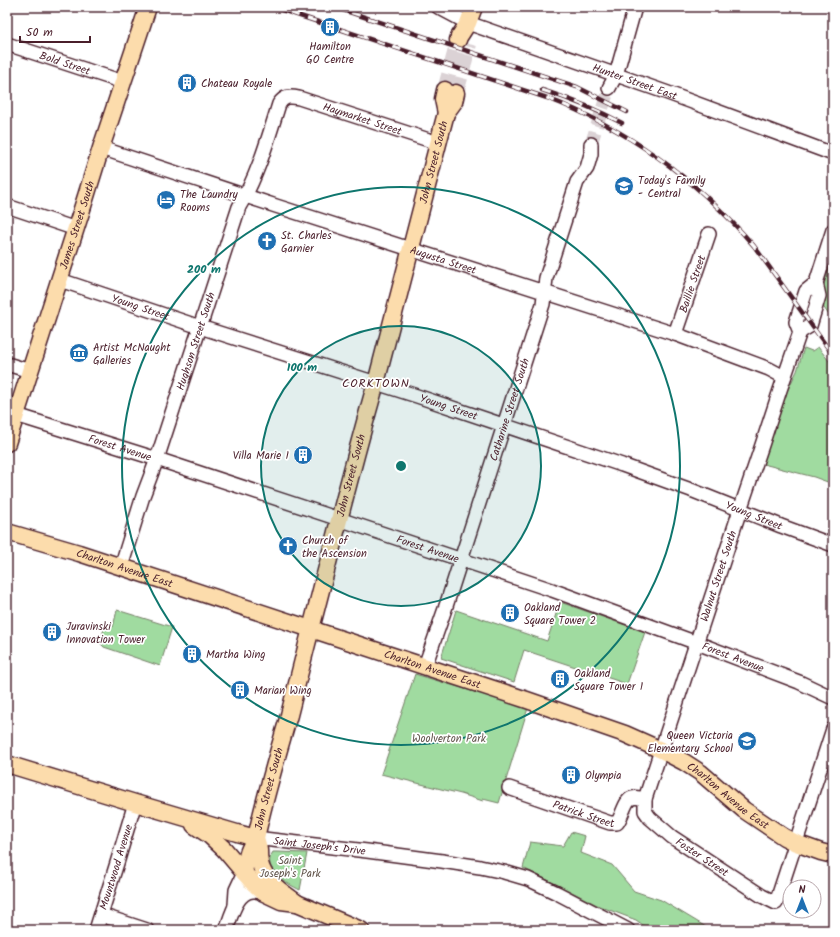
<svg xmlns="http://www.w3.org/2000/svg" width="840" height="937" font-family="Kalam,sans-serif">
	<rect width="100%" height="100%" fill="#fff"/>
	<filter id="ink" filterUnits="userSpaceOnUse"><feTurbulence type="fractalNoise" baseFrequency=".025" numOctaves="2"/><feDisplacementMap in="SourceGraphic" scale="8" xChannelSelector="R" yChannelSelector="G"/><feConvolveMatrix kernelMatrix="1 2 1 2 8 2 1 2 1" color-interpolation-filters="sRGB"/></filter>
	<g filter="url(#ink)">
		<path fill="#a0dba0" stroke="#757d66" d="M830,261L833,262V321L820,302Z
			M818,347L833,366V484L814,477L763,464L787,391L797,371L804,348L812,351Z
			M560,602L645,632L627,684L524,650L514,682L441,658L456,610L547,641Z
			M117,610L172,627L160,666L104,647L100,643L105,625L113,627Z
			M415,674L528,708L499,803L483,799V801L461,794L381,774Z
			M571,832L585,836L581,853L612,865L634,891L661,900L711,930H650L636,920L599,906L570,891L523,868L530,842L563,846Z
			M273,852H277L307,853L300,890C288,884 260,869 273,852Z"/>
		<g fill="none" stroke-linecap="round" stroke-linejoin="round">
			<path stroke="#dbd2d5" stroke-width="13" stroke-dasharray="13 6" stroke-linecap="butt" d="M591,144L609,88"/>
			<path stroke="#dbd2d5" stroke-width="16" stroke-dasharray="16 8" stroke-linecap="butt" d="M445,90L457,46
				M456,93L469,44"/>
			<defs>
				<g id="minor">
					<path id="s1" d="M438,7L468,23L668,93L833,154"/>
					<path id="s2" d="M7,44L123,82"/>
					<path d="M609,88L616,75L635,7"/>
					<path id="s3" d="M101,148L276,206L675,334L769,369L784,377"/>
					<path d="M7,206L76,229"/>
					<path id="s4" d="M60,280L200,327L417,396L622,465L691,490L781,526L833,545"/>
					<path id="s5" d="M816,283L806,291L796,322L800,332L780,390L762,445L740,510L645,799V811L650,818L672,837L762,896L776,903L833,729"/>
					<path d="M800,332L810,326L819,296L816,283L833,230"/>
					<path id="s6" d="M675,334L709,234"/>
					<path d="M7,364L30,371"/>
					<path id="s7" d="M16,415L157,459L339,519L552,590L697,643L799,682L833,698"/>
					<path id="s8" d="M121,567L143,496L157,459L239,207C258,175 268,139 279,104C284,96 290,96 299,98L438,143"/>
					<path id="s9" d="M425,666L446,606L543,304L546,278L577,182L587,168L591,154V144"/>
					<path id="s10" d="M509,788L610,823H617C622,817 625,800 632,798C636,797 641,798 645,799"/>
					<path id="s11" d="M256,838L272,840L367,851L442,861L480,867L504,872L528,879L557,893L628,930"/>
					<path d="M235,905L236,890L244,873"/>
					<path d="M101,915L147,930"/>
					<path id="s12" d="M96,930L117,863L135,803"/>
					<path d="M226,930C231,917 237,890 254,891C258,891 261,892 264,893"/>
				</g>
				<g id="major">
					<path d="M458,40L459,37L468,23L474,7"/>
					<path d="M445,90L443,99L446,113"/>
					<path id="s13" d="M7,443L83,206L101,148L148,7"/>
					<path id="s14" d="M7,532L79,553L326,634L527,700L625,734L661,750L684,762L701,773L744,810L784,837L796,843L821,852L833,855"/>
					<path d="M7,764L135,803L237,833L256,838"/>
					<path d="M194,825L209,835L224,849L252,882L264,893L281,901L297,903L361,930"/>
					<path d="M244,873C247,856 247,851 256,838"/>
					<path id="s15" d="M297,903C283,892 264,882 260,863C259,858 259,854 259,850C259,846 257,842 256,838C265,796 277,756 289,715C295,691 301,668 307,644C330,557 351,469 376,383L440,136L446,113L454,102L456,93"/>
				</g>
			</defs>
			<use href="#minor" stroke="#4a1f2b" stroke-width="16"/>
			<use href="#major" stroke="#4a1f2b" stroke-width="19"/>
			<use href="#minor" stroke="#fff" stroke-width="13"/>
			<use href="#major" stroke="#fcdcac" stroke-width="16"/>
			<defs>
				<path id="rail" d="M273,7L547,98C629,129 697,180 754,246L833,355
					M334,7L577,87L627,112
					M542,90C570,99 596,109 622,123"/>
			</defs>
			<use href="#rail" stroke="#4a1f2b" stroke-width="4.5"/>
			<use href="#rail" stroke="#fff" stroke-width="3" stroke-dasharray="9" stroke-linecap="butt"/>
		</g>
	</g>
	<circle cx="401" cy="466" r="140" fill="#0f766e" fill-opacity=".12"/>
	<g fill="none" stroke="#0f766e" stroke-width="2">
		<circle cx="401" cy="466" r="140"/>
		<circle cx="401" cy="466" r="279"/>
	</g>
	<defs>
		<symbol id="building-disc" viewBox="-11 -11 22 22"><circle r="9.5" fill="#1f6fb2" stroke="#fff"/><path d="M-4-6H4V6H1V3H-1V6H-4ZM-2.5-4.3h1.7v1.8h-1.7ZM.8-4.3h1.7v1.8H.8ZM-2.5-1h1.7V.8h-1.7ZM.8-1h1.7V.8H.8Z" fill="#fff"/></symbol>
		<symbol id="school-disc" viewBox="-11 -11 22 22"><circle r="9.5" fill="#1f6fb2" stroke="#fff"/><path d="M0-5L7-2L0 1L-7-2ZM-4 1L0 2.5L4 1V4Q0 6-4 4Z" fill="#fff"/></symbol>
		<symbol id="hotel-disc" viewBox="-11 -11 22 22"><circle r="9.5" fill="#1f6fb2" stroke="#fff"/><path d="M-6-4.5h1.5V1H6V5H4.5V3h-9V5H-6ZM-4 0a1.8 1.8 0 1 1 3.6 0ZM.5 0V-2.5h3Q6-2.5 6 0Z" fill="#fff"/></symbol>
		<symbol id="church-disc" viewBox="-11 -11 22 22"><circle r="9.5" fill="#1f6fb2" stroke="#fff"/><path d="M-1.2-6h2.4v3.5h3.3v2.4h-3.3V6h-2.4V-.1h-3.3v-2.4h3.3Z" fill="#fff"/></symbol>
		<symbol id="museum-disc" viewBox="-11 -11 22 22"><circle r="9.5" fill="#1f6fb2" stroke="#fff"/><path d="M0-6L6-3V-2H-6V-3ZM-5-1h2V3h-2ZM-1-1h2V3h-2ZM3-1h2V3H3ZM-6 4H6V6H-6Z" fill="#fff"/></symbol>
	</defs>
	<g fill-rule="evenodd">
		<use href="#building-disc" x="319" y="16" width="22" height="22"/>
		<use href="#building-disc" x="176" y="72" width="22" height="22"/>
		<use href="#school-disc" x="613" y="175" width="22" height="22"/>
		<use href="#hotel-disc" x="155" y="189" width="22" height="22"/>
		<use href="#church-disc" x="256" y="230" width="22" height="22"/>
		<use href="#museum-disc" x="68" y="342" width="22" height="22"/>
		<use href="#building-disc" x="292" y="444" width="22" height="22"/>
		<use href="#church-disc" x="277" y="535" width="22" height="22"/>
		<use href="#building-disc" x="499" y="602" width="22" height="22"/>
		<use href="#building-disc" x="41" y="621" width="22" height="22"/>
		<use href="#building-disc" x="181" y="643" width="22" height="22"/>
		<use href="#building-disc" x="549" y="668" width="22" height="22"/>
		<use href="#building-disc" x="229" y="679" width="22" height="22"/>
		<use href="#school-disc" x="736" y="730" width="22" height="22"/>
		<use href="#building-disc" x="560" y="764" width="22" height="22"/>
	</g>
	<g text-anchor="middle" stroke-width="3.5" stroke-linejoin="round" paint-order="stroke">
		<g font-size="11" fill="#4a1f2b" stroke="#fff" text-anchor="start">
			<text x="330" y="50" text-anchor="middle">Hamilton<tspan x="330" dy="13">GO Centre</tspan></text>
			<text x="201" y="87">Chateau Royale</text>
			<text x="638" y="184">Today's Family<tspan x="638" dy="13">- Central</tspan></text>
			<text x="180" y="198">The Laundry<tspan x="180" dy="13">Rooms</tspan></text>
			<text x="281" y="239">St. Charles<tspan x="281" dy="13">Garnier</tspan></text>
			<text x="93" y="351">Artist McNaught<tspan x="93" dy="13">Galleries</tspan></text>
			<text x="289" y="459" text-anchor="end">Villa Marie I</text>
			<text x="302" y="544">Church of<tspan x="302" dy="13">the Ascension</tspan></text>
			<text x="524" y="611">Oakland<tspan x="524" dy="13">Square Tower 2</tspan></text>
			<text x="66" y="630">Juravinski<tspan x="66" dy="13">Innovation Tower</tspan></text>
			<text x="206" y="658">Martha Wing</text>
			<text x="574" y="677">Oakland<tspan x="574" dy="13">Square Tower 1</tspan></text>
			<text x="254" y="694">Marian Wing</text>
			<text x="733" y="739" text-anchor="end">Queen Victoria<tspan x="733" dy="13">Elementary School</tspan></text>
			<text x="585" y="779">Olympia</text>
		</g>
		<g font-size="11" fill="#4a1f2b" stroke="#fff">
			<text dy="4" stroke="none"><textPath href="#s2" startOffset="61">Bold Street</textPath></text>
			<text dy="4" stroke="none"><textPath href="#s1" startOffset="211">Hunter Street East</textPath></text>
			<text dy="4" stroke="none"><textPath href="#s8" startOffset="579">Haymarket Street</textPath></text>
			<text dy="4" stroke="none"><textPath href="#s15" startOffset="780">John Street South</textPath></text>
			<text dy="4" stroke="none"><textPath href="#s13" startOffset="229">James Street South</textPath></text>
			<text dy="4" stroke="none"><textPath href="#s3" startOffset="360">Augusta Street</textPath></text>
			<text dy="4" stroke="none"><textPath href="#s6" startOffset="53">Baillie Street</textPath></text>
			<text dy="4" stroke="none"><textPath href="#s4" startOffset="85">Young Street</textPath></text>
			<text dy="4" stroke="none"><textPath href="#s8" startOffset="238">Hughson Street South</textPath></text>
			<text dy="4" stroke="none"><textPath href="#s4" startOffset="409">Young Street</textPath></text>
			<text dy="4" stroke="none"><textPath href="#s9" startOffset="270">Catharine Street South</textPath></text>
			<text dy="4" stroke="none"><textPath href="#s7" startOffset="109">Forest Avenue</textPath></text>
			<text dy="4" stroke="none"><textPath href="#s15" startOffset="456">John Street South</textPath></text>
			<text dy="4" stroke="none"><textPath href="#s4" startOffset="733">Young Street</textPath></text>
			<text dy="4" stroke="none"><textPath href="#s7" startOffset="433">Forest Avenue</textPath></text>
			<text dy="4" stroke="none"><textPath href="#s14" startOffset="123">Charlton Avenue East</textPath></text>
			<text transform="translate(718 576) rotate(-72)" y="4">Walnut Street South</text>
			<text dy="4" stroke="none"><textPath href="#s7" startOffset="757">Forest Avenue</textPath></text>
			<text dy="4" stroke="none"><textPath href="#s14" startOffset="447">Charlton Avenue East</textPath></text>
			<text dy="4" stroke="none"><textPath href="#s15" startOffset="132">John Street South</textPath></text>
			<text dy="4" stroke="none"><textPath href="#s14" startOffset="771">Charlton Avenue East</textPath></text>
			<text dy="4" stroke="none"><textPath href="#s10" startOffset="79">Patrick Street</textPath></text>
			<text dy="4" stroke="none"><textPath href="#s11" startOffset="64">Saint Joseph's Drive</textPath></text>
			<text dy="4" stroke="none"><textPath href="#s5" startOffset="634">Foster Street</textPath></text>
			<text dy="4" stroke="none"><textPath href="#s12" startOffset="66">Mountwood Avenue</textPath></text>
		</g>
		<g font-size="11" fill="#64574e" stroke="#fff">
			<text x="449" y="742">Woolverton Park</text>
			<text x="290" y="864">Saint<tspan x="290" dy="13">Joseph's Park</tspan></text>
		</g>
		<g font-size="12" letter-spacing="1" fill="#4a1f2b" stroke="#fff">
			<text x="376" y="387">CORKTOWN</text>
		</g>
	</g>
	<circle cx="401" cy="466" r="6" fill="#0f766e" stroke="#fff" stroke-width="2"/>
	<g font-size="12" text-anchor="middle" font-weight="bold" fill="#0f766e" stroke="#fff" stroke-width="3.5" stroke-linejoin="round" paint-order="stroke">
		<text x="204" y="273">200 m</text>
		<text x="302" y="371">100 m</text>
	</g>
	<rect width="840" height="937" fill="none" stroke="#fff" stroke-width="24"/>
	<rect x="12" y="12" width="816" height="913" fill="none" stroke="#4a1f2b" stroke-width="1.5" filter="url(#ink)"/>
	<g transform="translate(802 899)"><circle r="19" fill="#ffffff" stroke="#b7a5aa"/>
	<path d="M0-3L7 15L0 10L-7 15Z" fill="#1f6fb2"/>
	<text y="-6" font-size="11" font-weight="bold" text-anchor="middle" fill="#4a1f2b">N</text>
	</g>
	<path d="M20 36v6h70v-6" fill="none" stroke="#4a1f2b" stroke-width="2"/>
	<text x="26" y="36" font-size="12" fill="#4a1f2b" stroke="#ffffff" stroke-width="3" paint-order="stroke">50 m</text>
</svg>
